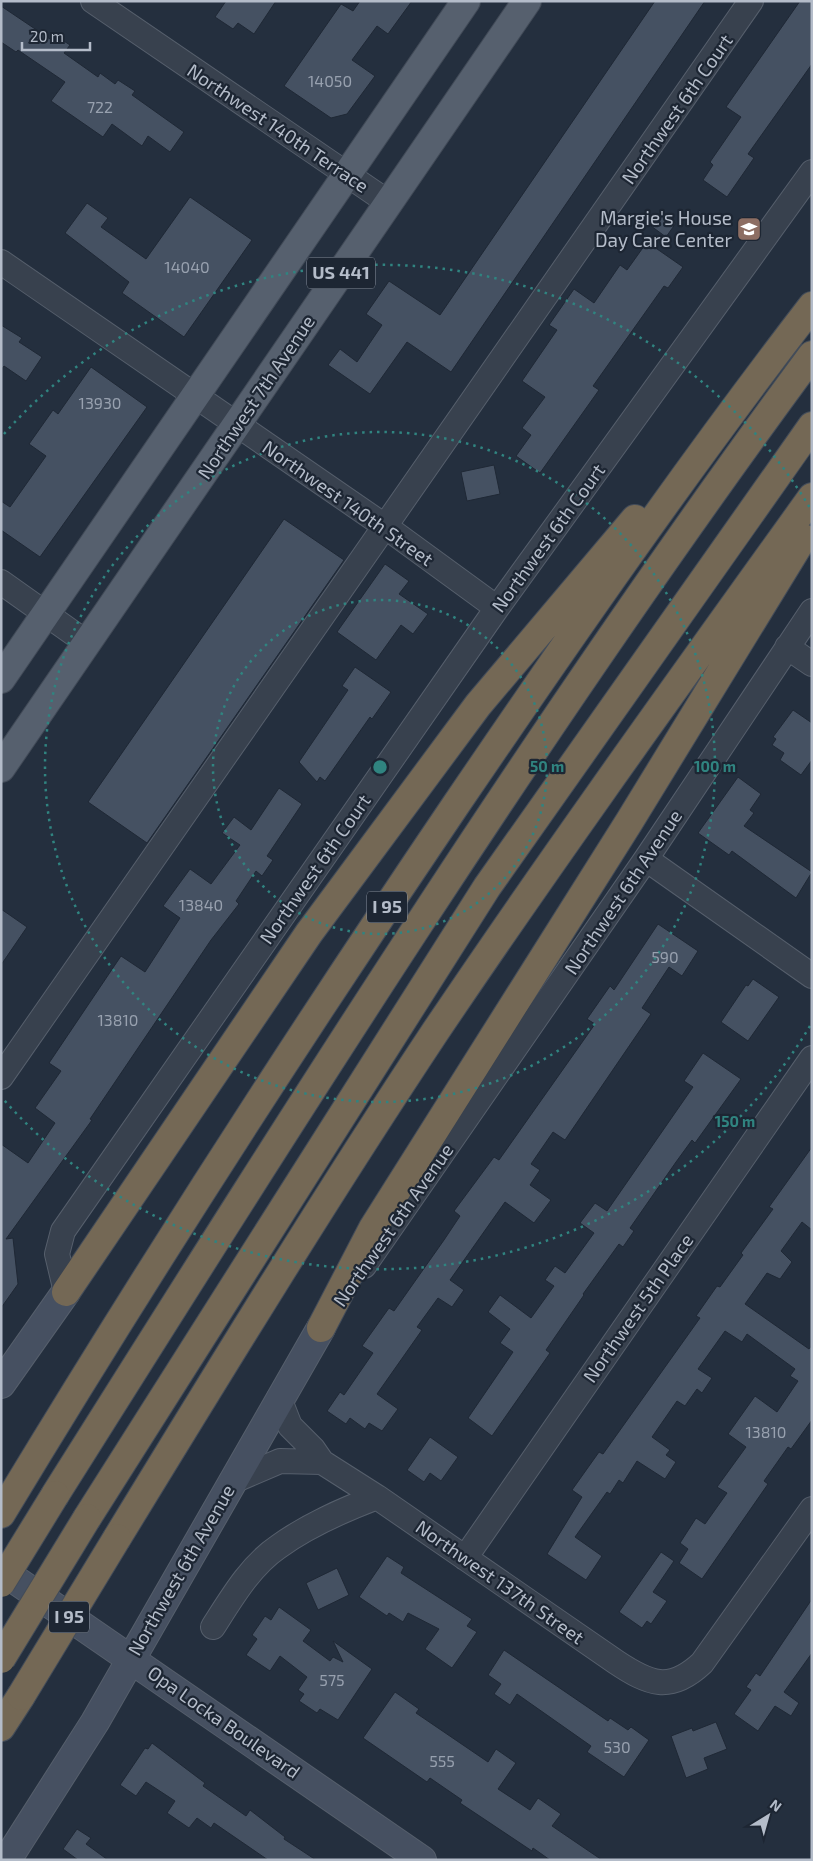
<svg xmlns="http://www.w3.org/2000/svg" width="813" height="1861" font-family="'Exo 2',sans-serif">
	<rect width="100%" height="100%" fill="#242f3e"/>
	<path fill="#455162" stroke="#1f2835" d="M226,1H276L254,34L238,23L233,29L215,17Z
		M360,1H412L388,34L377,26L352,60L375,76L347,114L331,118L284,86L341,4L353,11Z
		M655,1H705L451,372L407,342L370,394L328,365L340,349L357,362L382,325L366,314L389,281L440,315Z
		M800,1H812V64L748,154L754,158L727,197L703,180L713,165L710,162L741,117L726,107Z
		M1,6L50,39L53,34L70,45L64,53L98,77L100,73L115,84L118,80L135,91L132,95L184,132L170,152L148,136L142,146L112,124L103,137L51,101L65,82L18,50L16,52L1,42Z
		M190,197L252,240L184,337L122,293L129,282L65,233L87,203L108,218L101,227L146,259Z
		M661,212L676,223L666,237L651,226Z
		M647,242L683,267L668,288L664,286L593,386L599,390L540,473L516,456L531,435L522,428L545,397L522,381L557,330L549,325L574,289L594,303L620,265L627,270Z
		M1,325L22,338L19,342L42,357L26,381L4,366L1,370Z
		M91,367L147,407L40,557L1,530V501L10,507L46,456L29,444L53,410L58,414Z
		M494,465L500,494L467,501L461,472Z
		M284,519L344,560L147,843L88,802Z
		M385,564L409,581L399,594L428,614L413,634L401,625L376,660L337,632Z
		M355,667L391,692L372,719L370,717L325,781L320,777L317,782L299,762L348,690L342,686Z
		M793,710L812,723V760L801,775L780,760L784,753L772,745L776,739L773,737Z
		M738,777L761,794L750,810L754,813L744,826L812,872L796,898L732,851L729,855L698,833Z
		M279,788L302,804L267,856L273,860L262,876L256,871L236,901L239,904L211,940L90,1119L92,1120L6,1239L13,1238L18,1284L1,1308V1144L28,1163L55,1123L35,1108L61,1071L49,1063L121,956L145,972L180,918L163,906L190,869L211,884L240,845L222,833L234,817L251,830Z
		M1,909L27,927L1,965Z
		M658,924L698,951L682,976L669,967L642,1008L651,1014L565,1140L553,1132L531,1164L540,1170L530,1185L551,1200L534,1223L505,1202L450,1280L464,1290L452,1307L438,1298L417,1327L422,1330L377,1394L398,1409L382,1431L369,1423L365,1429L350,1418L346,1424L327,1411L340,1392L344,1395L373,1353L362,1346L389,1308L394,1311L444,1240L460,1216L454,1211L494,1157L499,1160L595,1024L587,1019L610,986L614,990Z
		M753,979L779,997L748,1041L721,1022L746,985L748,986Z
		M703,1053L741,1079L695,1143L692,1140L676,1162L630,1228L634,1231L623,1247L619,1244L583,1294L584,1295L546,1350L550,1353L492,1436L468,1418L513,1352L500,1343L510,1329L488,1312L500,1295L531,1318L554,1286L545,1280L555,1266L565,1273L594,1233L580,1223L595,1203L607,1211L693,1087L684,1081Z
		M812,1147V1230L802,1222L781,1251L792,1262L780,1279L767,1273L745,1304L809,1349L812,1345V1420L791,1449L788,1447L764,1481L768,1484L702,1579L679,1563L688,1549L680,1543L696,1518L705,1524L727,1493L717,1487L746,1447L728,1434L755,1396L777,1412L798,1381L790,1376L795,1369L747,1334L742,1342L725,1331L698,1369L712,1378L702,1393L697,1389L685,1406L677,1401L652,1437L670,1450L666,1455L676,1462L665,1479L637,1461L623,1483L619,1480L610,1494L607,1492L575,1537L602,1556L586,1580L547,1554L582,1497L572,1490L599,1452L603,1454L700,1318L696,1316L717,1286L720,1287L743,1255L741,1253L773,1209L769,1207Z
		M430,1437L458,1457L441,1481L430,1473L424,1482L407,1470Z
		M661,1552L674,1561L653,1592L667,1601L651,1624L647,1621L642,1628L619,1612Z
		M387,1556L404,1567L401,1573L472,1619L467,1626L477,1632L452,1668L425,1649L439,1629L408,1613L403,1622L389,1613L387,1616L359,1597Z
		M337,1568L349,1595L318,1610L306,1583Z
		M812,1599V1653L784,1692L799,1703L791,1716L775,1706L758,1731L734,1714L751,1690L746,1687L756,1673L760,1676Z
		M279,1607L311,1630L303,1641L330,1661L333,1657L343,1662L333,1641L372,1669L338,1720L320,1709L317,1713L299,1701L304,1694L298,1690L307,1677L280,1656L270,1671L246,1655L257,1639L252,1635L265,1616L271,1620Z
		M504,1650L608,1721L610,1718L628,1730L631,1727L649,1740L624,1777L587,1752L591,1746L517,1694L510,1705L494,1694L501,1684L488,1675Z
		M395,1692L419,1709L416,1713L488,1762L496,1749L516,1763L498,1789L530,1810L538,1798L561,1814L552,1826L602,1860H550L533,1848L532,1851L460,1803L462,1800L430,1778L427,1782L363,1738Z
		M716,1722L727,1749L704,1758L708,1769L686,1778L671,1736L692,1728L693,1731Z
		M152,1743L205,1783L203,1786L246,1816L250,1810L285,1837L284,1839L316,1860H268L214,1823L211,1828L197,1818L189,1828L167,1813L175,1801L146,1782L136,1796L120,1785L145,1748L148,1749Z
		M77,1829L91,1838L86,1844L108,1860H78L63,1849Z"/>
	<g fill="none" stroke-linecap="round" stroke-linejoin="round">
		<defs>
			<path id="street" d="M93,1L389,203
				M1,262L386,527L497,608
				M1,582L87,643
				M787,647L812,664
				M646,859L812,976
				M1,1077L751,1
				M364,1266L646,859L812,611
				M66,1292L57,1254L63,1231L497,608L812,172
				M279,1398L290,1426L313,1449L322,1462L377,1497L616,1662C649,1684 670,1693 702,1663L812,1509
				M231,1482L280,1461L322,1462
				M465,1558L812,1058
				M213,1627C231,1599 250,1566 278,1547C308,1525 343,1510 377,1497"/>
			<path id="secondary" d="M1,1384L66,1292
				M1,1570L422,1860
				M7,1860L95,1722L321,1328"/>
			<path id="primary" d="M1,679L466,1
				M1,768L527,1"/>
			<path id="highway" d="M66,1292L309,933L478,705L635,519
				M321,1328L373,1228L629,822L803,538
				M55,1495C298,1109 541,722 812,355
				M1,1514C146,1274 298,1038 455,806C570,637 687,468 812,306
				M87,1518L487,887L812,426
				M117,1538C221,1368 325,1198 435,1032C557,851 685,674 812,497
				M1,1727L21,1696"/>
		</defs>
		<use href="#street" stroke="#565f6c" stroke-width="26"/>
		<use href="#secondary" stroke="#565f6c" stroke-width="30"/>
		<use href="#primary" stroke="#414a57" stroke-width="30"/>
		<use href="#highway" stroke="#434c59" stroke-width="30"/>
		<use href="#street" stroke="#38414e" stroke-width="24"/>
		<use href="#secondary" stroke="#465061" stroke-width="28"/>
		<use href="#primary" stroke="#56606e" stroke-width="28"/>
		<use href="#highway" stroke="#746855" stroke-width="28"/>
		<defs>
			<path id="highway-bridge" d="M1,1583L55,1495
				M1,1659L87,1518
				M21,1696L117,1538"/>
		</defs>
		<use href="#highway-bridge" stroke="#434c59" stroke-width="30" stroke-linecap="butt"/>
		<use href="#highway-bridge" stroke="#746855" stroke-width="28"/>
	</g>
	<g fill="none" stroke="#308480" stroke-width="2.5" stroke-dasharray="2.5 5">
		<circle cx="380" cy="767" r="167"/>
		<circle cx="380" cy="767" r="335"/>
		<path d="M810 1026A502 502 0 0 1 4 1100M4 434A502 502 0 0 1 810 508"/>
	</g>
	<defs>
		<symbol id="school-square" viewBox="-11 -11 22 22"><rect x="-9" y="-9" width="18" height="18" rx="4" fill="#8d6e63" stroke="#1d2633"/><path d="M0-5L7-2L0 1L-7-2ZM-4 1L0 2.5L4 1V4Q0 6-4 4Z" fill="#fff"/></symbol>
	</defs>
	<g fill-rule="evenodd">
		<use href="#school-square" x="735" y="215" width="28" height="28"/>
	</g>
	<g text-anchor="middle" stroke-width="4.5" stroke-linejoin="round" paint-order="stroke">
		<g font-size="16" fill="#98a1af">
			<text x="330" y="87">14050</text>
			<text x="100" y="113">722</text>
			<text x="187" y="273">14040</text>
			<text x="100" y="409">13930</text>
			<text x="201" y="911">13840</text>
			<text x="665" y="963">590</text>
			<text x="118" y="1026">13810</text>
			<text x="766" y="1438">13810</text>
			<text x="332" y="1686">575</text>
			<text x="617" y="1753">530</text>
			<text x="442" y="1767">555</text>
		</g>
		<g fill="#1d2633" stroke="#878f9c" stroke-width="1">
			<rect x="307" y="257.5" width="68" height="31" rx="4"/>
			<rect x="367" y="891.5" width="40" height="31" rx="4"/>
			<rect x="49" y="1601.5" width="40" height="31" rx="4"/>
		</g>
		<g font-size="18" font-weight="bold" fill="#b4bcc9">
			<text x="341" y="279">US 441</text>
			<text x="387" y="913">I 95</text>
			<text x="69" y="1623">I 95</text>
		</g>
		<g font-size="19" fill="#b4bcc9" stroke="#1d2633">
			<text transform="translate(677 109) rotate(-55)" y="7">Northwest 6th Court</text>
			<text transform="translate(278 128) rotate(34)" y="7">Northwest 140th Terrace</text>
			<text transform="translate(256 397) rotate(-56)" y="7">Northwest 7th Avenue</text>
			<text transform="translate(348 503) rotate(35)" y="7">Northwest 140th Street</text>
			<text transform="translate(548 538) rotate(-54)" y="7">Northwest 6th Court</text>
			<text transform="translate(315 869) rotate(-55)" y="7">Northwest 6th Court</text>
			<text transform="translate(623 892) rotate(-56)" y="7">Northwest 6th Avenue</text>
			<text transform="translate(393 1225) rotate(-55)" y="7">Northwest 6th Avenue</text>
			<text transform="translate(638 1308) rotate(-55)" y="7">Northwest 5th Place</text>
			<text transform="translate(181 1570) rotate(-60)" y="7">Northwest 6th Avenue</text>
			<text transform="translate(500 1582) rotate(35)" y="7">Northwest 137th Street</text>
			<text transform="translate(224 1722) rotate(35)" y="7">Opa Locka Boulevard</text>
		</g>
		<g font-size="19" fill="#b4bcc9" stroke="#1d2633" text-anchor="end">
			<text x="732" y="225">Margie's House<tspan x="732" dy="22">Day Care Center</tspan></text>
		</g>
	</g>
	<circle cx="380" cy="767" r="8" fill="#308480" stroke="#1d2633" stroke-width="2.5"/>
	<g font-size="15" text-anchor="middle" font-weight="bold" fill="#308480" stroke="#1d2633" stroke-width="4.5" stroke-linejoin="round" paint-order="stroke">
		<text x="547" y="772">50 m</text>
		<text x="715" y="772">100 m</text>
		<text x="735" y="1127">150 m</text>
	</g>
	<rect width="813" height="1861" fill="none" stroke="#b4bcc9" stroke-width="5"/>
	<g transform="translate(768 1816) rotate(37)" stroke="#1d2633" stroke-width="4" paint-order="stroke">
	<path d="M0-4L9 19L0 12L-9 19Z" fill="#b4bcc9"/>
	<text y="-8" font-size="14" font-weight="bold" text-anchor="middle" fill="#b4bcc9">N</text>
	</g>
	<path d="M22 42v8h68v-8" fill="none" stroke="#b4bcc9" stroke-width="2.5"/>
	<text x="30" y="42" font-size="15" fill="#b4bcc9" stroke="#1d2633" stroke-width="4" paint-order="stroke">20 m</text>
</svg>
